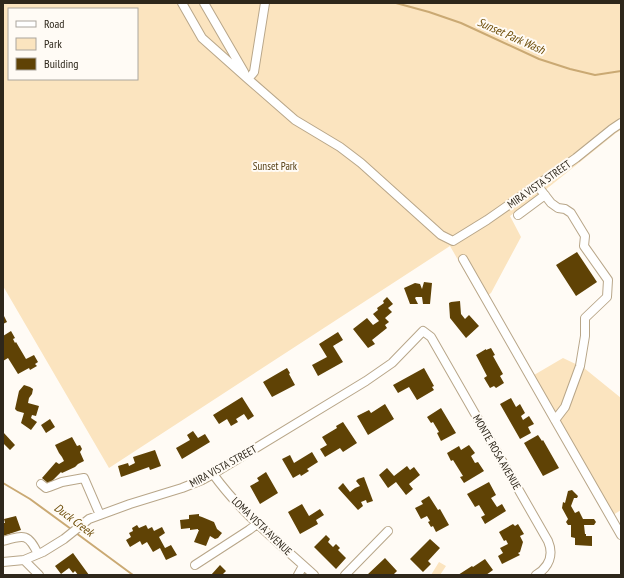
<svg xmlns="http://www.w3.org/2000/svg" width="624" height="578" font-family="'PT Sans Narrow',sans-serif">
	<rect width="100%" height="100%" fill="#fffbf5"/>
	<path fill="#fbe4bf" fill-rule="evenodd" d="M3,3H621V130L616,133L539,195L510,216L521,237L491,293L481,300L450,246L109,468L3,286ZM9,9H137V79H9Z
		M563,358L584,368L621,398V510L613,515L534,375Z
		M439,562L446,566L440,575H431Z"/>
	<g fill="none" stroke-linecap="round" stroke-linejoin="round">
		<path stroke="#caa973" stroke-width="2" d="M396,3L429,12L461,23L539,59L570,69L595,75L621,71
			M3,483L30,499L71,529
			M76,533L133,575"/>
	</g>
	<path fill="#5f4205" d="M577,252L597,282L576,296L556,265Z
		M424,282L432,283L430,304H423L422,297H416L415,298L418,304H410L404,288L415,283L420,284L422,289Z
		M387,297L393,304L388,308L392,312L385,318L389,322L385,325L387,328L372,340L375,344L368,348L353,329L367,318L373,325L379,321L373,314L378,310L377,308L384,303L383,301Z
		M460,301L461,314L465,319L469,315L479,326L466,338L450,318L449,303L451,302Z
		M3,314L7,322L3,324Z
		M11,331L15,338L13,339L15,343L16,342L26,359L34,355L38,362L35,364L37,366L30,370L29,368L18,374L8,358L3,361V336Z
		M338,332L343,340L333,346L343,362L318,376L312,365L327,357L319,344Z
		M491,348L495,355L493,356L503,374L500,376L504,383L496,388L494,386L490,388L484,378L487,376L476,355L486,349V350Z
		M287,368L290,373L289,374L295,385L272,397L263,382Z
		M424,368L434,386L432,387L434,390L417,400L409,387L398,393L393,385Z
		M24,385L30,387L33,389L32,394L29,398L28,403L39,406L36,416L32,415L31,418L37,422L31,430L21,423L24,413L17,411L15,409L19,391Z
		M242,397L254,416L248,420L244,414L236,419L238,422L231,426L227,419L219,424L213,415Z
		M511,398L516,407L520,404L525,413L521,416L523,420L529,416L534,424L528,427L531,433L520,439L500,404Z
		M385,404L394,419L368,435L357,416L369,410L371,413Z
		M441,408L456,433L441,441L437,433L439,432L433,422L431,423L427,417Z
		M50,419L55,427L46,433L41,425Z
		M343,422L357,443L343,452L340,448L325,457L320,449L327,445L322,437L337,428L336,426Z
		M193,431L198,438L205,434L210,442L182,459L176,448L190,440L187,435Z
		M3,432L15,445L10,450L3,443Z
		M538,435L542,441L543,440L559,468L543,476L524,443Z
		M72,437L77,446L80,445L82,449L80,452L84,461L78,464L75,467L62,473L61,472L49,484L42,478L56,462L59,464L64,461L62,457L59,453L55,445Z
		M469,445L475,453L471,456L475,463L478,462L484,471L464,483L460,477L463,476L453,460L451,461L447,453L459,446L461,450Z
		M155,450L161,466L150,470L149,467L121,477L118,466L128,463L129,466L135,463L133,457Z
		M312,452L318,462L307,469L309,471L301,476L300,474L293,478L282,459L290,455L294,463Z
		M407,466L410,470L414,467L420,475L409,484L413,489L406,495L396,482L388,488L379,475L387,468L394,476Z
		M266,472L278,493L260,504L250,486L259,481L257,478Z
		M364,477L373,501L367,503L366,500L361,502L363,506L358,510L338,488L343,483L350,492L355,488L360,486L356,481L358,479Z
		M489,482L496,495L491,498L497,507L502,504L506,511L485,524L481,517L485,515L479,505L475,507L467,494Z
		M572,490L578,496L577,498H574L571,506L575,513L579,511L583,519H594L596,522L594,525H584L585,534H586V536H592V546L575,545V538L571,537V525H568L566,522L568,519L562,508L563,502L565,503L568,491Z
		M429,496L438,510L440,509L449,525L436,532L433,526L431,527L428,522L430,521L427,516L421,519L415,508L423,504L421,501Z
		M302,504L309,516L320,509L324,515L316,520L318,524L300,534L288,512Z
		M199,514V516L202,517L214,522L217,529L222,533L218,538L215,539L210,536L206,546L194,542L199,530H198V529L190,530V528L181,529L180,520L189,519V515Z
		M16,516L21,530L3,536V523H5L4,519Z
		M513,524L515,526L518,524L524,534L520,536L523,542L520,552L518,553L520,555L502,564L498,556L503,553L500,548L508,544L506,540L504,541L499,532Z
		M137,525L139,528L146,525L148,529L152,527L154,531L162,527L165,533L159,537L165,548L171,545L177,555L166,560L160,548L153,552L147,542L142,545L140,541L130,547L126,540L131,537L129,533L133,531L132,528Z
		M326,535L330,539L328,542L333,547L336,544L340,548L338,550L346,558L336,569L314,547Z
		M430,539L440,548L428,561L431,564L423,572L410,559Z
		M73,553L89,575H78L75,571L73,573L69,568L61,574L55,566Z
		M385,558L397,571L393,575H367Z
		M485,559L493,570L486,575H458L472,566L473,567Z
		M220,565L226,571L222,575H211Z"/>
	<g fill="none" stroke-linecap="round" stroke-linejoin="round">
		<defs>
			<path id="minor" d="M182,3L202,38L248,79L295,120L340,147L361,163L441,235L453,241L487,220L576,158L612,129L621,123
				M204,3L244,72
				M248,79L254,72L265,3
				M537,185L551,203L558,208L565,209L571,213L585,236L584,246L608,280L607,297L585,318V336L580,366L565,407L555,420
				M518,215L545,195
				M463,259L555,420L621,535
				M213,474C241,513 279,543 314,575
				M41,484L46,488L49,487L62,482L84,478L100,515
				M3,541C24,535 28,533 38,554
				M24,560L39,575
				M3,562L24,560L43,552L64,539L89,519L130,504L182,488L202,480L213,474L366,381L392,363L423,331L431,337L548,541C554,555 549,567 536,575
				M195,565L249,530L257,524
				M298,575L303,566
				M345,575L388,531"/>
		</defs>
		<use href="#minor" stroke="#b8a689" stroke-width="10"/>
		<use href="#minor" stroke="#fff" stroke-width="8"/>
	</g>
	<g text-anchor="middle" stroke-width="4" stroke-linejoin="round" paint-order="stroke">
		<g font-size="11" fill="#533c11" stroke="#fffbf5">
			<text x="275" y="170">Sunset Park</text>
		</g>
		<g font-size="11" fill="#2e271b" stroke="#fffbf5">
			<text transform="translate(539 184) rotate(-35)" y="4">MIRA VISTA STREET</text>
			<text transform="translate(497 452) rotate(60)" y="4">MONTE ROSA AVENUE</text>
			<text transform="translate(223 466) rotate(-29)" y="4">MIRA VISTA STREET</text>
			<text transform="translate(262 526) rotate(44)" y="4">LOMA VISTA AVENUE</text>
		</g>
		<g font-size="12" font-style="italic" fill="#6e4e0a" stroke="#fffbf5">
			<text transform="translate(511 36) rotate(24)" y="4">Sunset Park Wash</text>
			<text transform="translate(74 520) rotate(37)" y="4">Duck Creek</text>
		</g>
	</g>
	<rect width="624" height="578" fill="none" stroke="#2e271b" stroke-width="8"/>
	<rect x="8" y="8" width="130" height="72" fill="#fffbf5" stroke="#aba69e"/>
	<rect x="16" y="21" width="20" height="6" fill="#ffffff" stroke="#aba69e"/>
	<text x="44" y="28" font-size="12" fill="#2e271b">Road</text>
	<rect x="16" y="38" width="20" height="12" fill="#fbe4bf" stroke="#aba69e"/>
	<text x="44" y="48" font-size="12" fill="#2e271b">Park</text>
	<rect x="16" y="58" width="20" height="12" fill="#5f4205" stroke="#aba69e"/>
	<text x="44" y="68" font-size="12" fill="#2e271b">Building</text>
</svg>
